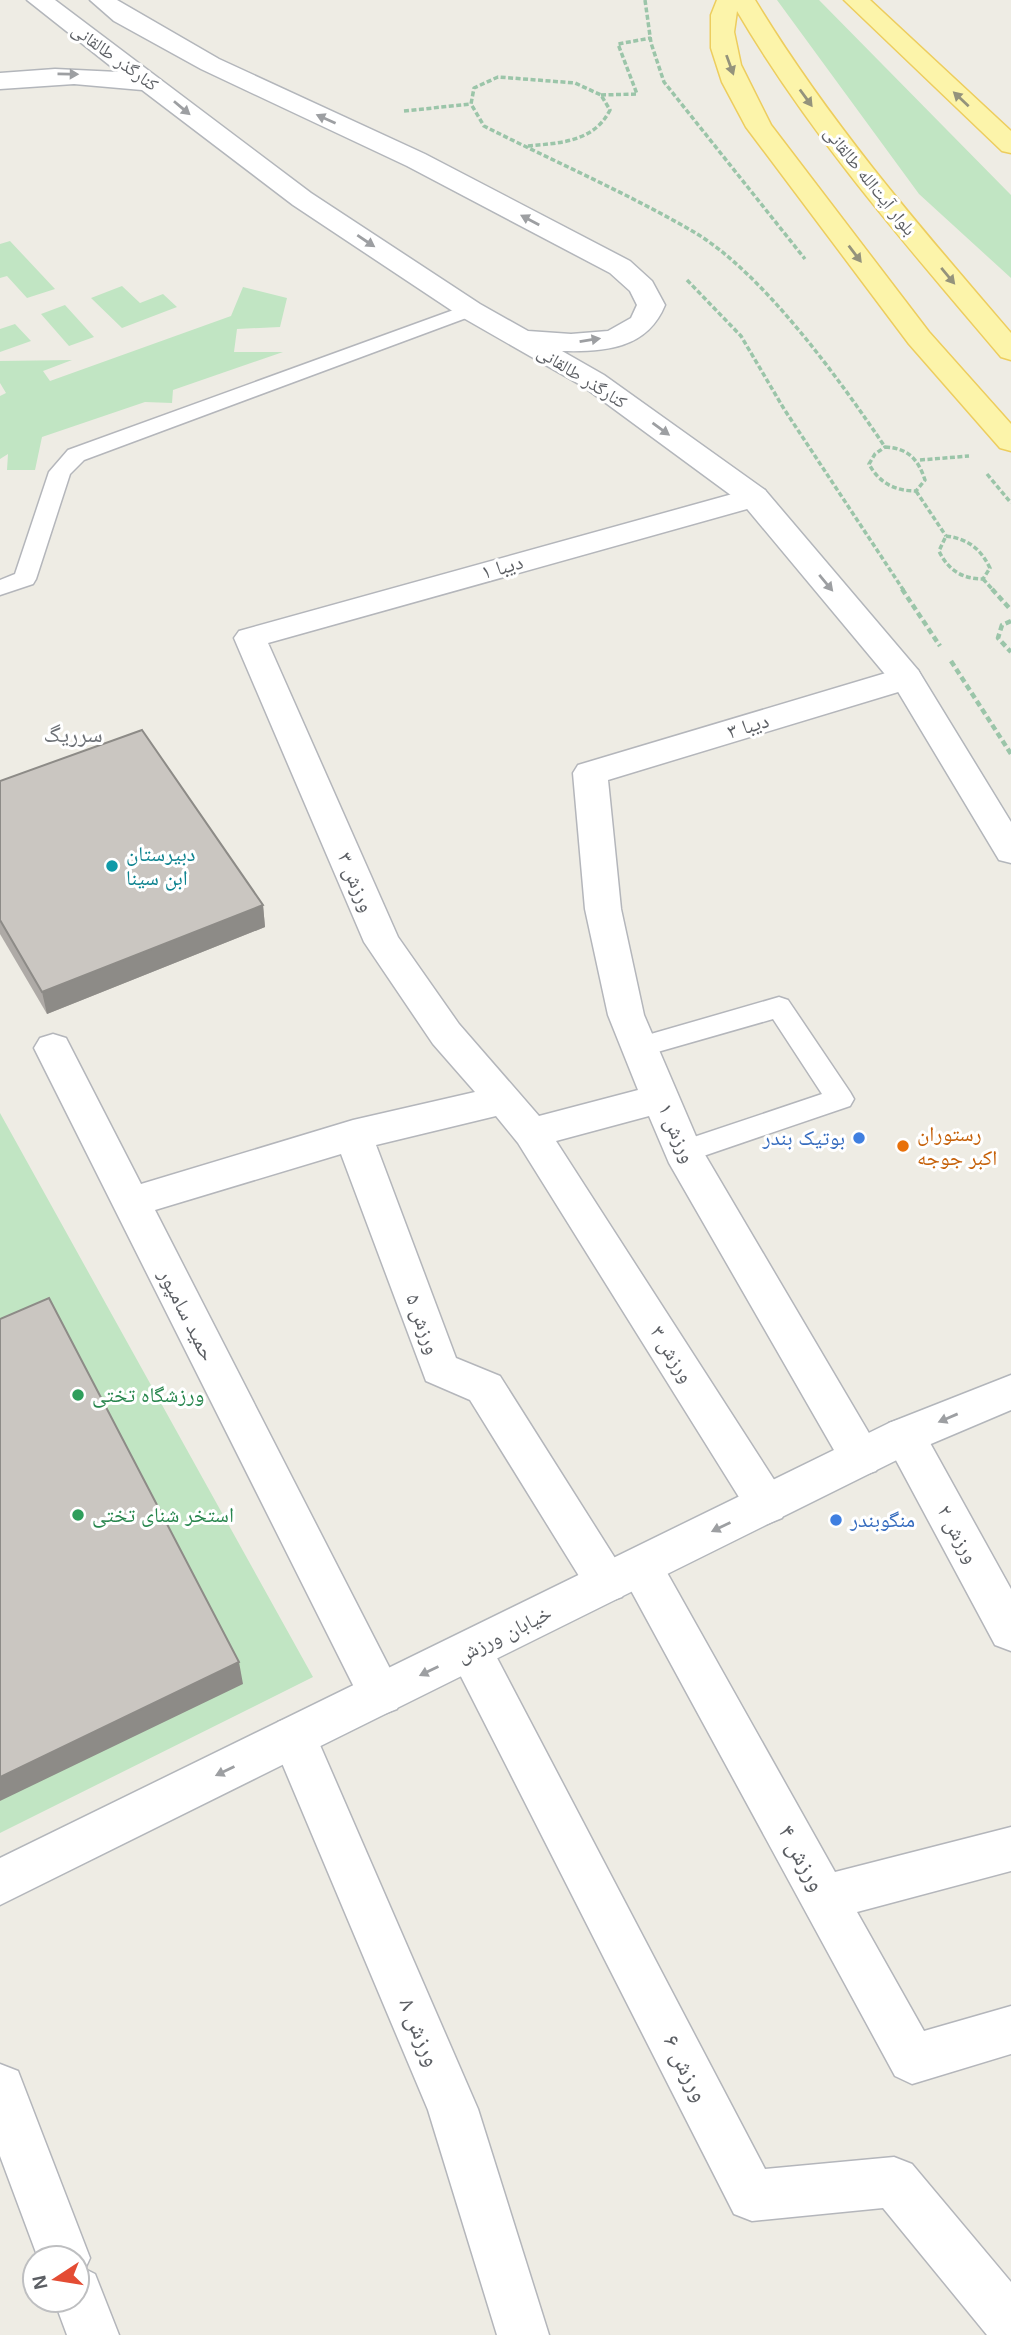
<svg xmlns="http://www.w3.org/2000/svg" width="1011" height="2335" font-family="Arial,'Noto Naskh Arabic',sans-serif">
	<rect width="100%" height="100%" fill="#eeece4"/>
	<path fill="#c1e5c3" d="M777,0H819L1011,195V278L919,194Z
		M10,241L55,289L27,298L7,276L0,278V244Z
		M122,286L140,303L163,294L177,307L122,328L91,298Z
		M243,287L287,298L280,327L237,329L234,352H283L173,390L172,403L145,402L42,437L35,470H7L8,454L0,459V396L6,393L0,383V361L72,360L43,371L50,381L231,316Z
		M65,305L94,337L69,346L41,314Z
		M15,324L31,341L0,352V329Z
		M0,1113L313,1677L0,1833Z"/>
	<g fill="none" stroke-linecap="round" stroke-linejoin="round">
		<defs>
			<path id="lane" d="M470,304L477,306L480,310L477,314L84,460L70,474L36,579L33,584L0,595V580L15,574L49,472L68,450Z
				M779,997L788,1000L850,1092L854,1099L850,1106L683,1163L673,1160L669,1152L673,1144L822,1094L773,1019L640,1057L630,1054L627,1047L630,1040Z"/>
			<path id="street" d="M754,488L765,490L769,497L765,504L268,643L398,937L459,1024L539,1116L638,1090L608,1015L585,909L573,773L578,765L906,667L918,670L922,678L918,686L608,780L621,909L644,1015L701,1148L876,1445L882,1458L876,1471L861,1476L846,1471L669,1163L649,1116L556,1141L782,1492L788,1505L782,1518L767,1524L752,1518L518,1143L496,1116L376,1145L456,1358L500,1376L620,1566L626,1553L641,1548L656,1553L835,1872L1011,1827V1871L857,1912L924,2031L1011,2006V2054L912,2084L895,2076L628,1585L622,1597L607,1602L592,1597L470,1400L426,1381L341,1154L155,1210L403,1694L397,1709L381,1715L365,1709L34,1048L40,1038L53,1034L66,1038L141,1184L353,1120L475,1092L433,1044L364,942L234,638L239,631Z
				M904,1418L919,1423L1011,1589V1651L995,1645L883,1436L889,1423Z
				M470,1631L486,1637L765,2169L894,2157L912,2164L1011,2282V2335H987L883,2208L752,2221L734,2214L448,1651L454,1637Z
				M294,1716L310,1722L478,2109L549,2335H497L428,2110L271,1737L278,1722Z
				M0,2064L18,2071L90,2258L85,2269L95,2274L119,2335H67L54,2300H77V2258H38L0,2156Z"/>
			<path id="secondary" d="M27,0H55L311,193L480,304L528,331L571,334L608,331L631,318L637,305L630,291L610,273L407,166L201,69L114,21L90,0H117L219,59L425,154L630,261L652,281L665,305C647,349 605,352 562,351L604,375L765,490L918,670L1011,822V863L999,860L894,685L743,504L584,387L460,316L293,205L142,90L74,84L0,89V73L55,69L118,72Z
				M1011,1375V1410L919,1449L0,1905V1858L889,1423Z"/>
			<path id="primary" d="M717,0H755C828,121 919,226 1011,333V360L1001,357C907,246 811,137 737,11L734,32L741,65L771,125L929,332L1011,424V451L1000,448L909,344L746,127L722,82L711,48V15Z
				M844,0H870L1011,131V153L1002,151Z"/>
		</defs>
		<use href="#lane" stroke="#b4b6bb" stroke-width="3"/>
		<use href="#street" stroke="#b4b6bb" stroke-width="3"/>
		<use href="#secondary" stroke="#b3b6bb" stroke-width="3"/>
		<use href="#primary" stroke="#edcd5e" stroke-width="3"/>
		<path stroke="#9bc5a9" stroke-width="3.5" stroke-dasharray="5 2.5" stroke-linecap="butt" d="M645,0L651,43L664,82L805,259
			M601,95L637,94L618,44L651,38
			M404,111L471,104
			M528,146C560,143 594,142 610,110L601,95L575,83L498,77L474,88L471,104L484,126C553,161 627,193 694,232C763,273 840,380 885,447
			M687,280L741,336L784,409L904,591
			M885,447C908,448 918,459 925,480L916,491C895,491 879,483 869,464L875,454Z
			M920,460L969,456
			M987,474L1011,503
			M916,491L946,536
			M946,536C968,539 980,548 990,568L983,579C962,579 948,570 939,551Z
			M983,579L994,591"/>
		<path stroke="#9bc5a9" stroke-width="4.5" stroke-dasharray="6 3.5" stroke-linecap="butt" d="M902,589L940,646
			M992,589L1011,610
			M1011,621L1002,625L998,638L1011,652
			M951,661L1011,754"/>
		<use href="#lane" fill="#fff" fill-rule="evenodd"/>
		<use href="#street" fill="#fff" fill-rule="evenodd"/>
		<use href="#secondary" fill="#fff" fill-rule="evenodd"/>
		<use href="#primary" fill="#fcf4aa" fill-rule="evenodd"/>
	</g>
	<path fill="#aeaaa6" d="M0,781L263,905L265,927L47,1014L0,934Z"/>
	<path fill="#8d8b87" d="M263,905L265,927L47,1014L42,992Z
		M239,1662L243,1684L0,1801V1777Z"/>
	<path fill="#cac6c1" stroke="#8d8b87" stroke-width="2" d="M142,730L263,905L42,992L0,920V781Z
		M49,1298L239,1662L0,1777V1319Z"/>
	<defs><path id="oneway-solid" d="M-6-.8H1V-3.2L6.5 0L1 3.2V.8H-6Z" transform="scale(1.75)"/></defs>
	<g fill="#94937c">
		<use href="#oneway-solid" transform="translate(730 65) rotate(70)"/>
		<use href="#oneway-solid" transform="translate(806 98) rotate(54)"/>
		<use href="#oneway-solid" transform="translate(961 99) rotate(-137)"/>
		<use href="#oneway-solid" transform="translate(855 254) rotate(53)"/>
		<use href="#oneway-solid" transform="translate(948 276) rotate(50)"/>
	</g>
	<g fill="#9d9fa2">
		<use href="#oneway-solid" transform="translate(68 74) rotate(1)"/>
		<use href="#oneway-solid" transform="translate(182 108) rotate(40)"/>
		<use href="#oneway-solid" transform="translate(326 119) rotate(-156)"/>
		<use href="#oneway-solid" transform="translate(530 220) rotate(-152)"/>
		<use href="#oneway-solid" transform="translate(366 241) rotate(34)"/>
		<use href="#oneway-solid" transform="translate(590 340) rotate(-9)"/>
		<use href="#oneway-solid" transform="translate(661 429) rotate(36)"/>
		<use href="#oneway-solid" transform="translate(826 583) rotate(50)"/>
		<use href="#oneway-solid" transform="translate(948 1418) rotate(157)"/>
		<use href="#oneway-solid" transform="translate(721 1527) rotate(154)"/>
		<use href="#oneway-solid" transform="translate(429 1671) rotate(154)"/>
		<use href="#oneway-solid" transform="translate(225 1771) rotate(154)"/>
	</g>
	<circle fill="#0f9aa8" stroke="#fff" stroke-width="2.5" cx="112" cy="866" r="7"/>
	<g fill="#3f7fe0" stroke="#fff" stroke-width="2.5">
		<circle cx="859" cy="1138" r="7"/>
		<circle cx="836" cy="1520" r="7"/>
	</g>
	<circle fill="#e8710a" stroke="#fff" stroke-width="2.5" cx="903" cy="1146" r="7"/>
	<g fill="#2e9e5b" stroke="#fff" stroke-width="2.5">
		<circle cx="78" cy="1395" r="7"/>
		<circle cx="78" cy="1515" r="7"/>
	</g>
	<g text-anchor="middle" stroke-width="6" stroke-linejoin="round" paint-order="stroke">
		<g font-size="18" fill="#5c5f64" stroke="#fff">
			<text transform="translate(115 57) rotate(36)" y="6">کنارگذر طالقانی</text>
			<text transform="translate(870 181) rotate(51)" y="6">بلوار آیت‌الله طالقانی</text>
			<text transform="translate(582 377) rotate(32)" y="6">کنارگذر طالقانی</text>
		</g>
		<g font-size="21" fill="#5c5f64" stroke="#fff">
			<text transform="translate(502 567) rotate(-16)" y="7">دیبا ۱</text>
			<text transform="translate(748 726) rotate(-17)" y="7">دیبا ۳</text>
			<text transform="translate(356 882) rotate(67)" y="7">ورزش ۳</text>
			<text transform="translate(677 1133) rotate(66)" y="7">ورزش ۱</text>
			<text transform="translate(187 1315) rotate(63)" y="7">حمید سامپور</text>
			<text transform="translate(423 1324) rotate(70)" y="7">ورزش ۵</text>
			<text transform="translate(672 1354) rotate(58)" y="7">ورزش ۳</text>
			<text transform="translate(958 1534) rotate(61)" y="7">ورزش ۲</text>
			<text transform="translate(504 1634) rotate(-26)" y="7">خیابان ورزش</text>
		</g>
		<g font-size="21" fill="#0d838f" stroke="#fff" text-anchor="start">
			<text x="126" y="861">دبیرستان<tspan x="126" dy="24">ابن سینا</tspan></text>
		</g>
		<g font-size="21" fill="#c56008" stroke="#fff" text-anchor="start">
			<text x="917" y="1141">رستوران<tspan x="917" dy="24">اکبر جوجه</tspan></text>
		</g>
		<g font-size="21" fill="#366cbe" stroke="#fff" text-anchor="end">
			<text x="845" y="1145">بوتیک بندر</text>
			<text x="850" y="1527" text-anchor="start">منگوبندر</text>
		</g>
		<g font-size="21" fill="#27864d" stroke="#fff" text-anchor="start">
			<text x="92" y="1402">ورزشگاه تختی</text>
			<text x="92" y="1522">استخر شنای تختی</text>
		</g>
		<g font-size="23" fill="#6d7176" stroke="#fff">
			<text x="73" y="742">سرریگ</text>
		</g>
		<g font-size="24" fill="#5c5f64" stroke="#fff">
			<text transform="translate(802 1858) rotate(61)" y="8">ورزش ۴</text>
			<text transform="translate(420 2032) rotate(67)" y="8">ورزش ۸</text>
			<text transform="translate(686 2068) rotate(63)" y="8">ورزش ۶</text>
		</g>
	</g>
	<g transform="translate(56 2279) rotate(258)"><circle r="33" fill="#ffffff" stroke="#bebfc1" stroke-width="2"/>
	<path d="M0-5L12 26L0 18L-12 26Z" fill="#e44c34"/>
	<text y="-10" font-size="19" font-weight="bold" text-anchor="middle" fill="#5c5f64">N</text>
	</g>
</svg>
